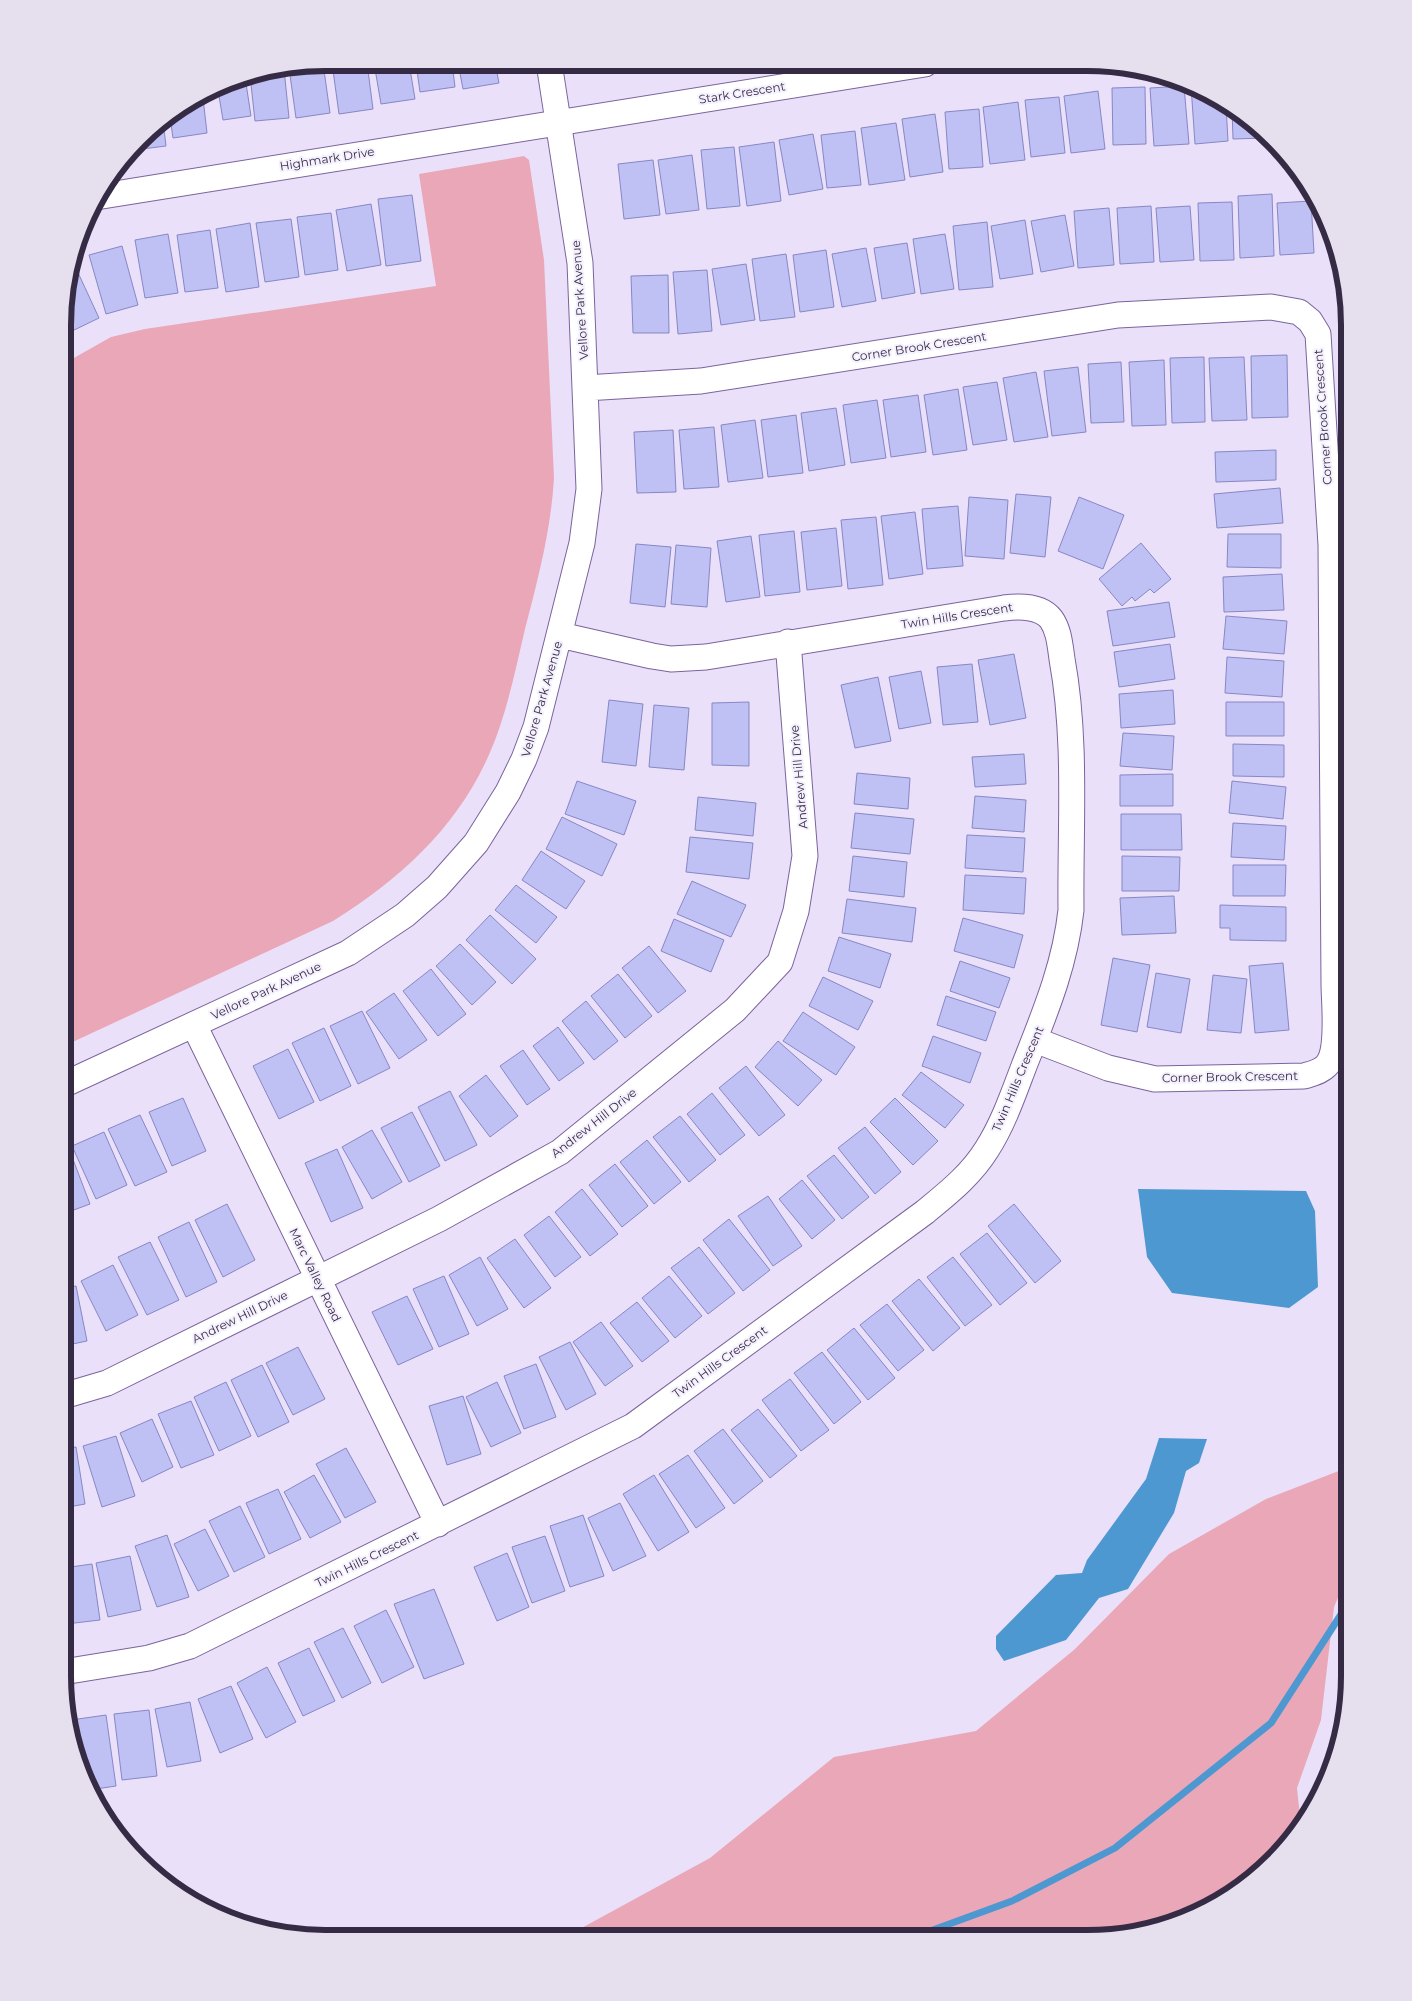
<svg xmlns="http://www.w3.org/2000/svg" width="1412" height="2001" font-family="Montserrat,sans-serif">
	<rect width="100%" height="100%" fill="#eae0fa"/>
	<path fill="#eaa7b7" d="M524,156L529,160L544,260L554,478C551,530 538,579 525,629C517,663 510,698 498,732C468,817 408,874 333,921L64,1046L65,363L111,337L145,329L436,286L419,174Z
		M1349,1467V1572L1334,1607L1321,1720L1297,1788L1301,1826L1260,1874L1203,1912L1155,1930L1087,1938L565,1937L710,1858L834,1757L976,1731L1075,1649L1169,1554L1266,1499Z"/>
	<path fill="#4d98d0" d="M1138,1189L1306,1191L1315,1211L1318,1287L1289,1308L1172,1293L1147,1257Z
		M1159,1438L1207,1439L1199,1463L1186,1471L1174,1513L1128,1589L1099,1598L1066,1640L1004,1661L996,1649V1636L1056,1575L1082,1573L1087,1560L1146,1479Z"/>
	<g fill="none" stroke-linecap="round" stroke-linejoin="round">
		<path stroke="#4d98d0" stroke-width="7" d="M911,1938L1012,1901L1115,1848L1271,1723L1349,1602"/>
	</g>
	<path fill="#bfc0f4" stroke="#8787c5" d="M323,63L330,113L296,118L289,68Z
		M332,63H367L373,109L339,114Z
		M374,63H409L415,99L381,104Z
		M416,63H452L455,87L420,92Z
		M458,63H495L499,83L463,89Z
		M597,63H635L636,66L598,70Z
		M644,63H672L645,68Z
		M284,69L289,118L255,121L250,75Z
		M245,77L251,116L223,120L218,90L239,78Z
		M1184,86L1189,144L1154,146L1150,88Z
		M1191,86L1226,105L1228,141L1195,144Z
		M1145,87L1146,144L1113,145L1112,88Z
		M1098,91L1105,149L1071,153L1064,96Z
		M1059,97L1065,153L1031,157L1025,100Z
		M203,98L207,133L173,138L170,117Z
		M1018,102L1025,160L990,164L983,107Z
		M1232,108L1247,117L1266,138L1233,139Z
		M979,109L983,167L949,169L945,112Z
		M935,114L943,172L910,177L902,119Z
		M163,121L166,146L134,150L152,127Z
		M896,123L905,180L869,185L861,128Z
		M855,131L861,185L827,188L821,135Z
		M813,134L823,189L789,195L779,140Z
		M774,142L781,201L747,206L739,147Z
		M734,147L740,206L707,209L701,150Z
		M692,155L699,210L666,214L658,160Z
		M653,160L660,215L624,219L618,164Z
		M1272,194L1274,256L1240,258L1238,196Z
		M412,195L421,261L386,266L378,199Z
		M1311,201L1314,253L1280,255L1277,203Z
		M1232,202L1234,260L1200,261L1198,203Z
		M371,204L381,265L347,271L336,210Z
		M1151,206L1154,262L1120,264L1117,208Z
		M1190,206L1194,260L1160,262L1156,208Z
		M1109,208L1114,265L1078,268L1074,211Z
		M331,213L338,270L305,275L297,217Z
		M1065,215L1074,266L1041,272L1031,221Z
		M291,219L299,277L265,282L256,223Z
		M1025,220L1033,274L1000,279L991,226Z
		M987,222L993,287L959,290L953,226Z
		M250,223L259,287L226,292L216,229Z
		M210,230L218,288L185,292L177,235Z
		M168,234L178,293L145,298L135,240Z
		M945,234L954,289L921,294L913,239Z
		M907,243L915,293L882,299L874,248Z
		M122,246L138,305L106,314L89,255Z
		M866,248L876,301L842,307L832,254Z
		M826,250L834,307L800,312L793,255Z
		M786,254L795,317L760,321L752,259Z
		M74,264L99,318L68,333L65,327V291Z
		M746,264L755,320L721,325L712,269Z
		M707,270L712,331L678,334L673,272Z
		M668,275L669,333H633L631,276Z
		M1287,355L1288,417L1252,418L1251,356Z
		M1204,357L1205,422L1172,423L1170,358Z
		M1244,357L1247,420L1212,421L1209,358Z
		M1164,360L1166,425L1132,426L1129,362Z
		M1121,362L1124,422L1091,423L1088,364Z
		M1078,367L1086,432L1052,436L1044,371Z
		M1036,372L1048,437L1014,442L1003,378Z
		M997,382L1007,440L973,445L963,387Z
		M958,389L967,450L933,455L924,395Z
		M918,395L926,452L891,457L883,400Z
		M877,400L886,458L851,463L843,405Z
		M836,408L845,465L809,471L801,413Z
		M796,415L803,473L768,477L761,420Z
		M755,420L763,478L728,482L721,425Z
		M714,427L719,487L684,489L679,430Z
		M673,430L676,492L637,493L634,432Z
		M1276,450V480L1216,482L1215,452Z
		M1280,488L1283,523L1217,528L1214,494Z
		M1016,494L1051,497L1045,557L1010,553Z
		M969,497L1008,500L1004,559L965,556Z
		M1079,497L1124,515L1103,569L1058,551Z
		M958,506L963,566L927,569L922,509Z
		M915,512L923,574L889,579L881,516Z
		M876,517L883,585L848,589L841,520Z
		M836,528L842,586L807,590L801,532Z
		M794,531L800,592L765,596L759,535Z
		M1228,534H1281V568L1227,567Z
		M751,536L760,597L726,602L717,541Z
		M1141,543L1171,579L1154,593L1150,589L1135,601L1132,597L1122,606L1099,579Z
		M636,544L671,547L665,607L630,603Z
		M676,545L711,548L707,607L671,604Z
		M1282,574L1284,610L1224,612L1223,577Z
		M1169,602L1175,637L1113,646L1107,611Z
		M1226,616L1287,621L1284,654L1223,649Z
		M1170,644L1175,679L1119,687L1114,652Z
		M1014,654L1026,718L990,725L978,660Z
		M1227,657L1284,661L1282,697L1225,693Z
		M972,664L978,722L943,725L937,667Z
		M921,671L931,723L899,729L889,677Z
		M878,677L891,741L855,748L841,685Z
		M1173,690L1175,724L1121,728L1119,694Z
		M609,700L643,704L636,766L602,762Z
		M749,702V766L712,765V703Z
		M1226,702H1284V736H1226Z
		M654,705L689,708L684,770L649,767Z
		M1123,733L1174,736L1172,770L1120,766Z
		M1233,744L1284,745V777L1233,776Z
		M1024,754L1026,784L975,787L972,757Z
		M857,773L910,778L908,809L854,804Z
		M1173,774V806H1120V775Z
		M577,781L636,801L624,835L565,814Z
		M1232,781L1286,787L1283,819L1229,813Z
		M975,796L1026,800L1024,832L972,828Z
		M698,797L756,803L753,836L695,830Z
		M855,813L914,819L910,854L851,848Z
		M1121,814H1181L1182,850H1121Z
		M562,817L617,844L602,876L546,849Z
		M1233,823L1286,826L1284,860L1231,857Z
		M967,835L1025,838L1023,872L965,868Z
		M690,837L753,843L749,879L686,872Z
		M541,851L585,881L566,909L522,880Z
		M853,856L907,862L904,897L849,891Z
		M1122,856L1180,857L1179,891H1122Z
		M1233,865H1286L1285,896H1233Z
		M965,875L1026,878L1024,914L963,910Z
		M692,881L746,905L731,937L677,914Z
		M516,885L557,917L536,943L495,910Z
		M1174,896L1176,933L1122,935L1120,898Z
		M847,899L916,908L912,942L842,933Z
		M1220,905L1286,907V941L1230,940V928H1220Z
		M490,915L536,959L512,984L466,940Z
		M963,918L1023,935L1014,968L954,951Z
		M674,919L724,940L711,972L661,951Z
		M839,937L891,954L880,988L828,971Z
		M460,944L496,982L472,1005L436,966Z
		M649,946L686,991L658,1013L622,968Z
		M1113,958L1150,965L1137,1032L1101,1025Z
		M960,961L1010,978L999,1008L950,991Z
		M1283,963L1289,1030L1255,1033L1249,966Z
		M431,969L466,1014L438,1036L403,991Z
		M1156,973L1190,979L1181,1033L1147,1027Z
		M618,974L652,1016L625,1038L591,996Z
		M1213,975L1247,979L1241,1033L1207,1030Z
		M823,977L873,1001L858,1030L809,1006Z
		M394,993L427,1040L399,1059L366,1012Z
		M946,996L996,1012L986,1041L937,1025Z
		M586,1001L618,1041L594,1060L562,1021Z
		M362,1011L390,1068L358,1084L330,1026Z
		M803,1012L855,1047L836,1075L783,1041Z
		M558,1027L584,1063L559,1081L533,1046Z
		M324,1028L351,1086L320,1101L292,1043Z
		M933,1036L981,1053L970,1083L922,1066Z
		M778,1041L822,1080L798,1106L755,1067Z
		M288,1049L314,1102L279,1119L253,1066Z
		M523,1050L550,1089L527,1105L500,1066Z
		M746,1066L785,1115L759,1136L719,1088Z
		M921,1072L964,1105L945,1128L902,1095Z
		M486,1075L518,1116L490,1137L459,1096Z
		M450,1091L477,1145L445,1161L418,1107Z
		M712,1093L745,1135L720,1155L687,1114Z
		M183,1098L206,1151L172,1166L149,1112Z
		M895,1098L938,1141L913,1165L870,1122Z
		M412,1112L440,1166L409,1182L381,1128Z
		M140,1115L167,1172L135,1186L108,1129Z
		M680,1116L716,1160L689,1182L653,1137Z
		M865,1127L901,1172L875,1194L838,1148Z
		M372,1130L402,1182L372,1199L342,1147Z
		M104,1132L127,1185L96,1199L72,1146Z
		M647,1140L681,1182L654,1204L620,1162Z
		M69,1149L90,1204L63,1214V1151Z
		M337,1149L363,1208L331,1222L305,1163Z
		M834,1155L869,1197L842,1219L807,1176Z
		M615,1164L648,1206L622,1227L589,1185Z
		M802,1180L835,1220L812,1239L779,1199Z
		M582,1189L618,1234L590,1256L555,1212Z
		M768,1196L802,1246L773,1266L738,1216Z
		M227,1204L255,1260L223,1277L195,1220Z
		M1014,1204L1061,1261L1035,1283L988,1226Z
		M549,1216L581,1257L555,1277L524,1235Z
		M729,1219L770,1270L743,1291L703,1240Z
		M189,1222L217,1282L186,1297L158,1237Z
		M987,1233L1027,1283L1000,1305L960,1254Z
		M515,1239L551,1288L524,1308L487,1258Z
		M150,1242L179,1300L147,1315L118,1257Z
		M699,1247L735,1293L708,1314L671,1268Z
		M480,1257L508,1309L477,1326L449,1275Z
		M953,1257L992,1305L965,1326L927,1277Z
		M113,1265L138,1315L106,1331L81,1281Z
		M444,1276L469,1334L439,1347L413,1289Z
		M669,1276L702,1316L675,1338L642,1298Z
		M919,1279L960,1328L933,1351L892,1301Z
		M76,1286L87,1341L63,1346V1288Z
		M407,1296L433,1349L398,1365L372,1312Z
		M637,1302L669,1341L642,1362L610,1323Z
		M887,1304L924,1350L898,1371L860,1325Z
		M601,1322L633,1366L605,1386L573,1342Z
		M854,1328L895,1378L868,1400L827,1350Z
		M570,1342L596,1394L566,1410L539,1357Z
		M298,1347L325,1399L293,1415L266,1363Z
		M822,1352L861,1402L834,1424L794,1373Z
		M536,1364L556,1417L524,1429L504,1376Z
		M262,1365L289,1422L258,1437L231,1380Z
		M790,1379L829,1430L801,1451L762,1400Z
		M226,1382L251,1436L219,1451L194,1397Z
		M497,1382L521,1433L491,1447L466,1397Z
		M463,1396L481,1454L447,1465L429,1406Z
		M191,1401L214,1455L181,1468L158,1414Z
		M758,1409L797,1456L770,1478L731,1430Z
		M152,1419L173,1467L142,1482L120,1433Z
		M723,1429L763,1481L734,1504L694,1451Z
		M116,1436L135,1496L102,1507L83,1446Z
		M76,1447L85,1504L63,1508V1449Z
		M346,1448L376,1502L345,1518L316,1464Z
		M688,1455L725,1508L696,1528L659,1474Z
		M314,1475L341,1522L310,1538L284,1492Z
		M654,1475L689,1532L658,1551L623,1494Z
		M278,1489L301,1539L269,1554L246,1503Z
		M620,1503L646,1556L613,1571L588,1518Z
		M240,1506L265,1557L234,1572L209,1521Z
		M583,1515L604,1576L570,1587L550,1526Z
		M205,1529L229,1576L198,1591L174,1544Z
		M167,1535L189,1597L157,1607L135,1546Z
		M545,1536L565,1591L532,1603L512,1547Z
		M507,1553L529,1607L497,1621L474,1567Z
		M130,1556L141,1610L108,1617L96,1563Z
		M92,1564L100,1620L66,1624L63,1603V1568Z
		M434,1589L464,1664L424,1679L394,1604Z
		M386,1610L414,1667L382,1683L354,1626Z
		M343,1628L371,1683L342,1698L314,1642Z
		M309,1648L335,1701L303,1716L278,1663Z
		M267,1667L296,1722L266,1738L237,1683Z
		M231,1686L253,1739L220,1753L198,1699Z
		M190,1702L201,1761L167,1767L155,1709Z
		M149,1710L157,1776L122,1780L114,1714Z
		M106,1715L116,1786L89,1790L74,1748L71,1720Z"/>
	<g fill="none" stroke-linecap="round" stroke-linejoin="round">
		<defs>
			<path id="minor" d="M96,197L925,64
				M585,388L701,381L1118,315L1271,307L1299,312L1310,321L1318,334L1331,545L1334,984C1334,1003 1340,1052 1326,1066C1320,1072 1311,1074 1304,1076L1155,1079L1108,1068L1035,1040
				M194,1025L438,1524
				M63,1085L348,953L405,915L437,887L476,843L508,792L524,759L536,727L582,543L589,489L580,263L549,63
				M63,1396L107,1383L439,1219L560,1152L735,1010L780,962L796,911L805,856L788,642
				M63,1672L149,1658L190,1646L633,1426L925,1212C948,1193 971,1175 987,1149C1003,1124 1013,1095 1024,1066C1044,1015 1065,966 1071,910C1070,827 1077,741 1062,659C1060,645 1059,630 1051,619C1041,606 1019,606 1004,608L706,657L671,659L652,656L560,635"/>
		</defs>
		<use href="#minor" stroke="#7c639d" stroke-width="27"/>
		<use href="#minor" stroke="#fff" stroke-width="25"/>
	</g>
	<g text-anchor="middle" stroke-width="4" stroke-linejoin="round" paint-order="stroke">
		<g font-size="12" fill="#352b44" stroke="#f5f0fd">
			<text transform="translate(742 93) rotate(-9)" y="4">Stark Crescent</text>
			<text transform="translate(327 159) rotate(-9)" y="4">Highmark Drive</text>
			<text transform="translate(580 300) rotate(-94)" y="4">Vellore Park Avenue</text>
			<text transform="translate(919 347) rotate(-9)" y="4">Corner Brook Crescent</text>
			<text transform="translate(1323 417) rotate(-94)" y="4">Corner Brook Crescent</text>
			<text transform="translate(957 616) rotate(-9)" y="4">Twin Hills Crescent</text>
			<text transform="translate(542 699) rotate(-74)" y="4">Vellore Park Avenue</text>
			<text transform="translate(799 777) rotate(-95)" y="4">Andrew Hill Drive</text>
			<text transform="translate(266 991) rotate(-25)" y="4">Vellore Park Avenue</text>
			<text transform="translate(1230 1077) rotate(-1)" y="4">Corner Brook Crescent</text>
			<text transform="translate(1018 1079) rotate(-67)" y="4">Twin Hills Crescent</text>
			<text transform="translate(594 1123) rotate(-38)" y="4">Andrew Hill Drive</text>
			<text transform="translate(315 1275) rotate(64)" y="4">Marc Valley Road</text>
			<text transform="translate(240 1317) rotate(-26)" y="4">Andrew Hill Drive</text>
			<text transform="translate(720 1362) rotate(-36)" y="4">Twin Hills Crescent</text>
			<text transform="translate(367 1559) rotate(-26)" y="4">Twin Hills Crescent</text>
		</g>
	</g>
	<path d="M0 0H1412V2001H0ZM325 71H1087A254 254 0 0 1 1341 325V1676A254 254 0 0 1 1087 1930H325A254 254 0 0 1 71 1676V325A254 254 0 0 1 325 71Z" fill="#e6e0ee" fill-rule="evenodd"/>
	<path fill="none" stroke="#352b44" stroke-width="6" d="M325 71H1087A254 254 0 0 1 1341 325V1676A254 254 0 0 1 1087 1930H325A254 254 0 0 1 71 1676V325A254 254 0 0 1 325 71Z"/>
</svg>
